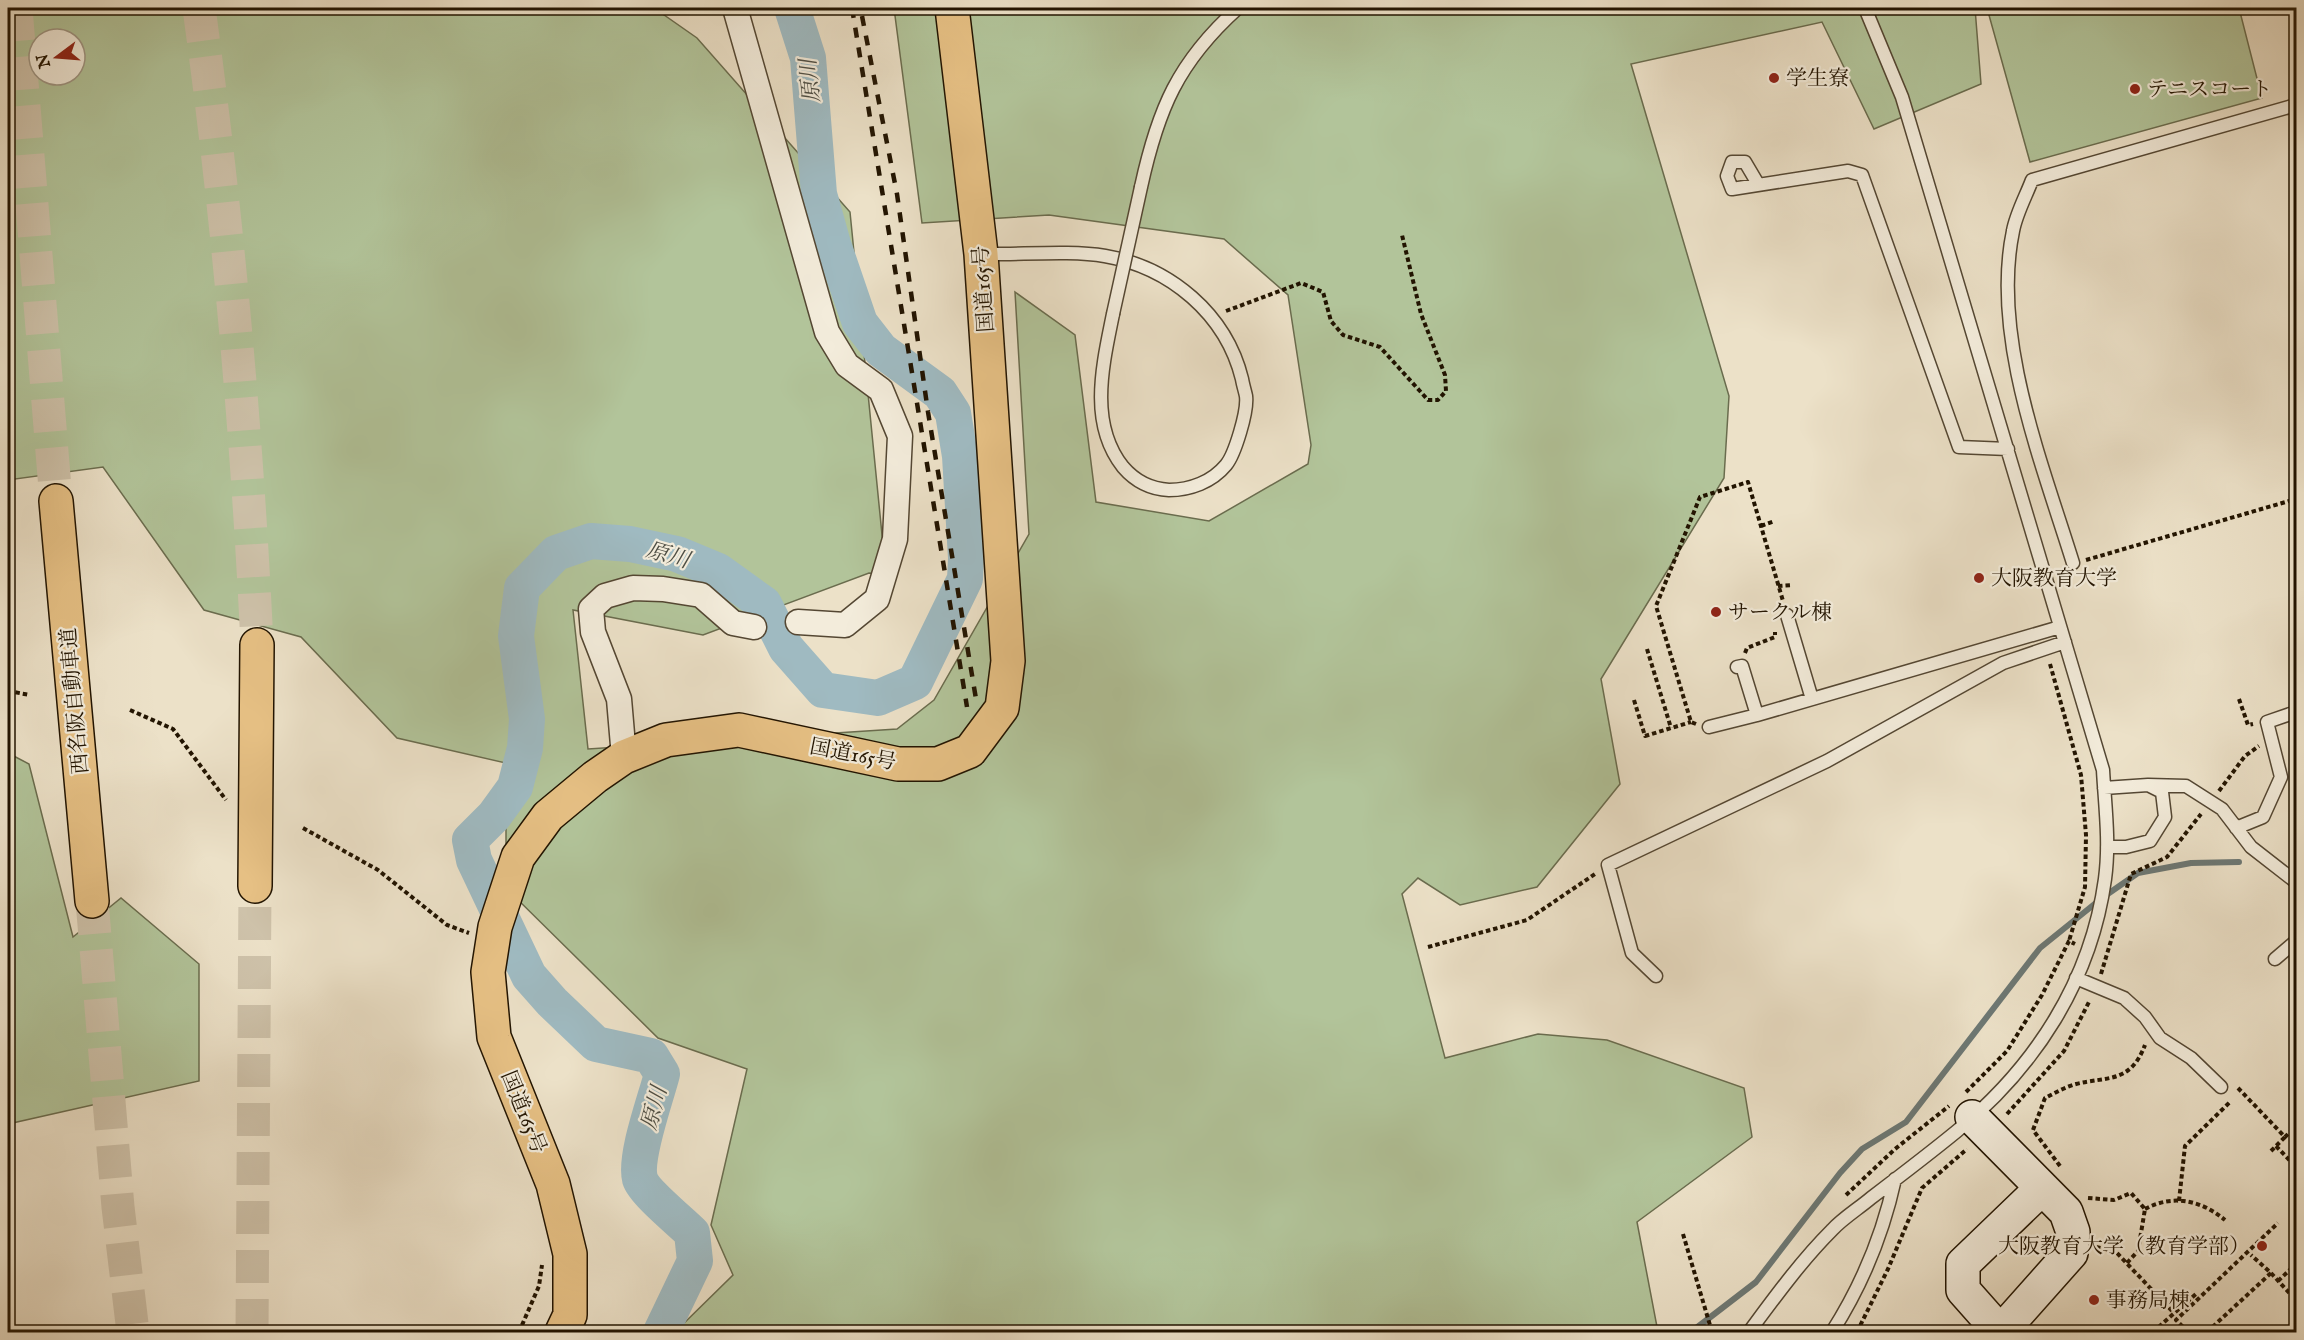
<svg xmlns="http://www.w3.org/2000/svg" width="2304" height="1340" font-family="'IM FELL English','Noto Serif JP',serif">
	<rect width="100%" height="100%" fill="#ece1c8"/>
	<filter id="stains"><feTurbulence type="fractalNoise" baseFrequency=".00333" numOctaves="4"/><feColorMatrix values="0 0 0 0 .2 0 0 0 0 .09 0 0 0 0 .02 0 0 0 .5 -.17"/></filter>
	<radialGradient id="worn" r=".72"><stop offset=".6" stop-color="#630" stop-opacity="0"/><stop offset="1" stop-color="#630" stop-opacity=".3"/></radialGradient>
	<path fill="#b2c49a" stroke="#6a6c4e" stroke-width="1.5" fill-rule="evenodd" d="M8,8H654L697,38L850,212L886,575L869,573L703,635L573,610L588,749L897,729L934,700L1029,534L1015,292L1075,335L1096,502L1209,521L1308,464L1311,445L1288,295L1224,239L1049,215L922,223L894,8H1975L1981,84L1874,129L1822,22L1631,64L1729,396L1724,478L1601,679L1620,784L1537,887L1460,905L1418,878L1402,894L1445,1058L1538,1034L1607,1040L1744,1088L1752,1137L1637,1222L1658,1332H675L733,1275L711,1225L747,1069L658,1038L506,888V763L397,738L301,637L204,610L103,467L8,480ZM39,39H75V75H39Z
		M1987,8H2239L2262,98L2030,162Z
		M8,753L29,764L73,937L121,898L199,964V1081L8,1124Z"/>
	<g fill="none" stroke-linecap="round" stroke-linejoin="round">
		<path stroke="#6d7874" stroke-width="6" d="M1691,1332L1756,1282L1840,1173L1862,1149L1906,1122L2040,948L2102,898L2138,873L2191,863L2239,862"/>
		<path stroke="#9fbac1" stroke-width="36" d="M661,1332L695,1261L692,1233C681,1222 644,1192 640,1179C634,1157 656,1098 662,1074L651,1056L596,1044L552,1002L529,976L474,860L470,840L494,816L515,787L525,748L527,719L516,636L522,588L556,553L591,541L630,544L677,554L718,571L764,604L786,648L823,690L878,698L915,682L965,579L966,558L960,456L953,413L940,393L881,350L860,323L833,244L819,194L808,58L792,8"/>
		<path stroke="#cec2aa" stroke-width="33" stroke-dasharray="33 16" stroke-linecap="butt" d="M16,8L56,501
			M199,8C228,219 247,432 257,645
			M92,901L118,1207L133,1332
			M252,1332L255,886"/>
		<defs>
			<path id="lane" d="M1758,184L1745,162H1732L1727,176L1732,189L1848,171L1862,175L1959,447L2008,449
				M1141,187C1158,109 1178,62 1238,8
				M982,254C1018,255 1071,250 1105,256C1170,267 1226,314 1242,379C1243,385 1245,391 1246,396C1248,411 1235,454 1226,465C1212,482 1190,490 1169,490C1150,489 1135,481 1123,467C1088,423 1103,364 1113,314
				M2073,563C2042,463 1991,336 2013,231C2016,214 2026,196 2032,180L2296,105
				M1787,615L1812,699
				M1737,667L1742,666L1757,715L2060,627
				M1709,727L1757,715
				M2148,785L2186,786L2222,809L2251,847L2296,882
				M2104,788L2148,785L2162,792L2165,817L2150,841L2126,847H2107
				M2236,828L2263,817L2281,777L2267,722L2296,712
				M2275,959L2296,941
				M1656,976L1632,953L1608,865L1827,761L2003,663L2065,642
				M2076,978L2124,998L2145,1017L2160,1038L2191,1058L2221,1087
				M1749,1332C1775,1297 1801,1261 1832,1230C1843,1218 1858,1209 1871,1198C1900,1176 1929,1154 1957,1131C2035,1067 2091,981 2105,879C2110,842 2105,806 2103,770L1902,97L1865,8
				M1832,1332C1862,1285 1883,1234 1895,1179"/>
			<path id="street" d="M735,8L827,332L847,365L881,390L900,436L895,539L877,599L845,625L798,622
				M624,757L619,699L593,632L591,609L605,596L633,588L663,589L701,595L733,623L754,627"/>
			<path id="secondary" d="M1972,1117L2066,1212L2073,1232L2071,1253L2007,1325H1994L1963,1290V1264L2042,1188"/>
			<path id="highway" d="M56,501L92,901
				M255,886L257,645
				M562,1332L570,1315V1254L553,1184L494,1037L488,972L495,927L518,857L548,816L595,777L624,757L666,740L739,730L898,764H938L970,751L1002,708L1008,661L981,254L952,8"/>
		</defs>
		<use href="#lane" stroke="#544733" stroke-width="15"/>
		<use href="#street" stroke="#544733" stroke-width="27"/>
		<use href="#secondary" stroke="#221401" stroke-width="36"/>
		<use href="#highway" stroke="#221401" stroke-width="36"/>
		<path stroke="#221401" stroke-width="4" stroke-dasharray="4.5 3" stroke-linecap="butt" d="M1226,311L1301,283L1323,292L1331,321L1343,335L1380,347L1428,400H1438L1446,391L1445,375L1421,314L1402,235
			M1761,526L1775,521
			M2086,560L2296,499
			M1778,586L1792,585
			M1647,649L1671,728
			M1745,653L1747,648L1775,637V632
			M2050,664L2081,775L2086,835L2085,887L2069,941
			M8,691L30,695
			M2239,699L2248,725L2253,724
			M1634,700L1645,736L1691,722
			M130,710L173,729L226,800
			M1696,724L1691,722L1656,606L1700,497L1748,482L1783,601
			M2219,791L2245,756L2259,746
			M303,828L378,870L447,925L469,933
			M1428,947L1527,920L1595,874
			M2101,974L2131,874L2167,857L2201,814
			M2238,1088L2285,1137L2296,1126
			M1966,1092L2007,1051L2042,995L2069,941L2075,944
			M2007,1114L2064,1051L2090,1000
			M2276,1146L2296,1167
			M2271,1151L2285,1137
			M2060,1166L2033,1130L2045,1098C2055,1093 2065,1087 2076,1084C2108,1076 2130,1084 2145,1045
			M1846,1195L1895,1149L1949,1106
			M2088,1198L2114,1200L2131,1193L2145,1209
			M2179,1201L2185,1146L2231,1101
			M2145,1209C2173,1194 2201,1200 2225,1220
			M1683,1234L1712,1332
			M2096,1247L2115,1251L2174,1313
			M2127,1263L2138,1251L2145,1209
			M2271,1273L2294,1298
			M2278,1281L2296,1264
			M2181,1325L2189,1332
			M519,1332L539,1286L542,1265
			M1857,1332L1888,1269L1922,1188L1967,1149
			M2153,1332L2197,1293
			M2174,1332L2181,1325L2176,1320L2278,1223
			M2207,1332L2271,1273L2251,1255
			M2283,1332L2296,1320"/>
		<use href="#lane" stroke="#f3ecdb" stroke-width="12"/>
		<use href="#street" stroke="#f3ecdb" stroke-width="24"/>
		<use href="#secondary" stroke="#f3ecdb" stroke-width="33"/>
		<use href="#highway" stroke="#e6c084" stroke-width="33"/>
		<path stroke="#221401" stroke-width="4.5" stroke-dasharray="10 10" stroke-linecap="butt" d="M852,8L967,707
			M862,16L897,194L928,412L977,705"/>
		<defs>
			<path id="lane-bridge" d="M1113,314L1141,187"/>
		</defs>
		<use href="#lane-bridge" stroke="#544733" stroke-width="15" stroke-linecap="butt"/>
		<use href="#lane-bridge" stroke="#f3ecdb" stroke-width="12"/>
	</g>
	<g fill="#8f2418" stroke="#f3ecdb" stroke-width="2">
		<circle cx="1774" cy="78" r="6"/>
		<circle cx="2135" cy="89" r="6"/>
		<circle cx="1979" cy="578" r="6"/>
		<circle cx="1716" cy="612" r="6"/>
		<circle cx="2262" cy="1246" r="6"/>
		<circle cx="2094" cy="1300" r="6"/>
	</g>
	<g text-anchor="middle" stroke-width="4.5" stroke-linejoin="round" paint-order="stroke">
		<g font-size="21" fill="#221401" stroke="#f3ecdb" text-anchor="start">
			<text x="1786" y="85">学生寮</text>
			<text x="2147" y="96">テニスコート</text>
			<text x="1991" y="585">大阪教育大学</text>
			<text x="1728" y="619">サークル棟</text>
			<text x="2250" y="1253" text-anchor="end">大阪教育大学（教育学部）</text>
			<text x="2106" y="1307">事務局棟</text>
		</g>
		<g font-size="21" fill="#221401" stroke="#f3ecdb">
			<text transform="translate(983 289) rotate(-94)" y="7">国道165号</text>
			<text transform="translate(74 701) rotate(-95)" y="7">西名阪自動車道</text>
			<text transform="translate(853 754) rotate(11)" y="7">国道165号</text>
			<text transform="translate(524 1112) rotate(68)" y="7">国道165号</text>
		</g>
		<g font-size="22" font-style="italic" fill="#4e4e44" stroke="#f3ecdb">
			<text transform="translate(809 81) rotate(-96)" y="8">原川</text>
			<text transform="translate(668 554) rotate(16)" y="8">原川</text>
			<text transform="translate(653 1108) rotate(-75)" y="8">原川</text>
		</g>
	</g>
	<rect width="2304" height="1340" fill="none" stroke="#ece1c8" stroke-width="30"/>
	<rect x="9" y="9" width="2286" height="1322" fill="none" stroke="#221401" stroke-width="3"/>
	<rect x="15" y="15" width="2274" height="1310" fill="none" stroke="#221401" stroke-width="1.5"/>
	<g transform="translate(57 57) rotate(254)"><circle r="28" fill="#f3ecdb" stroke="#9f9684" stroke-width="1.5"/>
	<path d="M0-4.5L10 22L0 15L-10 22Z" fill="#8f2418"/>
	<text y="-9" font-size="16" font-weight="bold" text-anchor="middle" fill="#221401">N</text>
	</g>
	<rect width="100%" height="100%" filter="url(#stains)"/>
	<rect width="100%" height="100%" fill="url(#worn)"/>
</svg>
